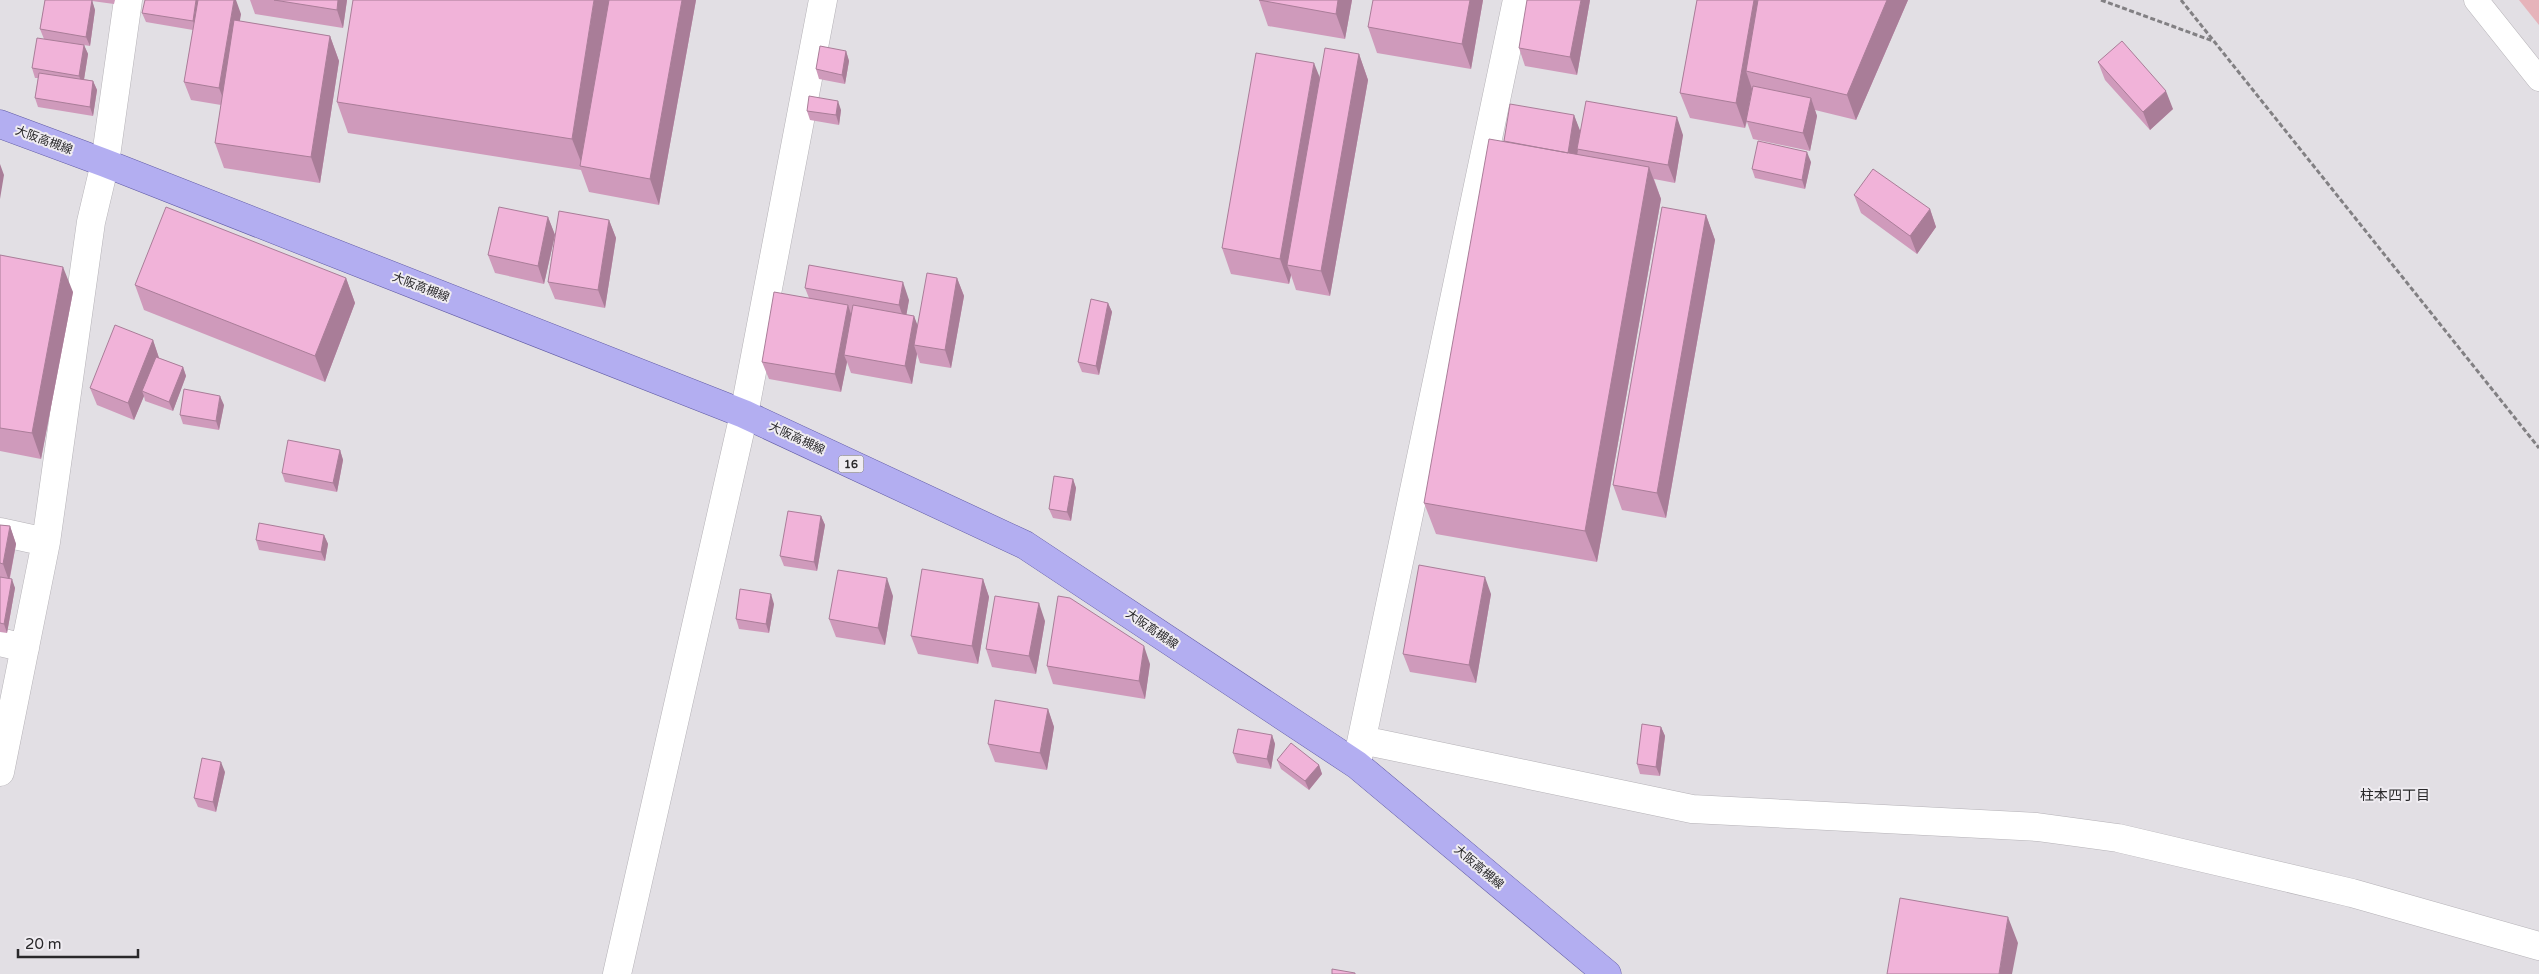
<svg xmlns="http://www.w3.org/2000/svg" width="2539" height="974" font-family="'Varela Round','Noto Sans JP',sans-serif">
	<rect width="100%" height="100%" fill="#e2dfe4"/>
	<path fill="#e6b3ba" d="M2519,0H2539V25Z"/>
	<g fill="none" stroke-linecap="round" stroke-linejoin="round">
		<defs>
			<path id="lane" d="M2476,0L2539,79"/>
			<path id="street" d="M0,532L46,542
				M0,642L25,648
				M1362,740L1692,809L2037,827L2118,838L2352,893L2539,946
				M1358,757L1517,0
				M0,772L46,542L91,222L105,163L128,0
				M617,974L744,414L823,0"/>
			<path id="primary" d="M0,124L105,163L744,414L1025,545L1357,765L1607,974"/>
		</defs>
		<use href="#lane" stroke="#b5b2b7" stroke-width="25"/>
		<use href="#street" stroke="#b5b2b7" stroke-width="29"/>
		<use href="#primary" stroke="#625ca6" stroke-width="29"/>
		<path stroke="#828083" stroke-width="3" stroke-dasharray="5 2.5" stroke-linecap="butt" d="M2101,0L2213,41
			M2181,0L2539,448"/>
		<use href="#lane" stroke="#fff" stroke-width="24"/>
		<use href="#street" stroke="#fff" stroke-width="28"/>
		<use href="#primary" stroke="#b3aef1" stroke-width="28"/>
	</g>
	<path fill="#cf9abb" d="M45,0H115L114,4L92,1L95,10L90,46L84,45L88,54L84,79L93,81L97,90L93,116L38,107L35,98L38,78H35L32,68L44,39L40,29Z
		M250,0H347L343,28L255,14Z
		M696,0L659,205L589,192L581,170L348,133L337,102Z
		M1259,0H1352L1345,39L1268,26Z
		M1483,0L1471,69L1377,53L1368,27Z
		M1590,0L1577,75L1525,66L1519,48Z
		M1697,0H1908L1856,120L1815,110L1817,116L1810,151L1753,139L1747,122L1745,128L1690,118L1680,93Z
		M142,13L241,14L239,21L330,36L339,61L320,183L224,168L215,143L221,105L191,100L184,82L193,30L146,22Z
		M846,51L849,61L845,84L819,79L816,69Z
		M1359,54L1368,80L1330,296L1296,290L1291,275L1289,284L1231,274L1222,248L1320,78Z
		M2098,62L2173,109L2150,130L2105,80Z
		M841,110L839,125L810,120L807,111Z
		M1574,115L1580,132L1683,135L1675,183L1654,179L1661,199L1597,562L1436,534L1424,503Z
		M1811,162L1805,189L1755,178L1752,169Z
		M1854,195L1930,209L1936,227L1917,254L1861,213Z
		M1706,215L1715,240L1666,518L1622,510L1613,485Z
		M548,217L555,235L544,284L495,273L488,255Z
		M609,220L616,238L605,308L555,299L548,282Z
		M0,255L73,292L41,459L0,451Z
		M346,278L355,303L325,382L144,310L135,285Z
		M957,278L964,296L951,368L920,363L917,354L912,384L851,373L847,362L841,392L769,379L762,362L809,298L805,288L909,300L906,315L914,316L917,326Z
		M1108,303L1112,312L1099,375L1082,372L1078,362Z
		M153,340L159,358L183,367L186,376L173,411L145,401L144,396L134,420L97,405L90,388Z
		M224,405L219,430L183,424L180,415Z
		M340,450L343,460L337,492L285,482L282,473Z
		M1073,479L1076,488L1071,521L1053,518L1049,509Z
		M821,516L825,525L817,571L784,566L780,556Z
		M0,525L10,526L16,544L10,578L15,588L7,633L0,632Z
		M324,535L328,544L325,561L259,550L256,540Z
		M983,579L989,597L978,664L918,654L911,636Z
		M1491,594L1476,683L1410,672L1403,654Z
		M893,596L885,645L836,637L829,619Z
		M774,604L769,633L739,629L736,619Z
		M1045,621L1036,674L992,667L986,649Z
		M1150,664L1145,699L1053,684L1047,666Z
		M1048,709L1054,727L1047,770L995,762L988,744Z
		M1661,727L1665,736L1660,776L1640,774L1637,764Z
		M1272,735L1275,744L1271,769L1237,763L1233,753Z
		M1277,760L1319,765L1322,774L1309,790L1281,769Z
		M225,772L216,812L198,807L194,798Z"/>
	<path fill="#a97d98" d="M92,0L95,10L90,46L86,37Z
		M196,0H199L197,30L193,21Z
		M234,0H236L241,14L226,106L219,88Z
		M338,0H347L343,28L337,10Z
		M594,0H610L583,167L572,139Z
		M682,0H696L659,205L650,179Z
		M1338,0H1352L1345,39L1336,14Z
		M1470,0H1483L1471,69L1462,44Z
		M1581,0H1590L1577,75L1570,57Z
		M1754,0H1768L1746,71L1752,89L1745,128L1736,103Z
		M1887,0H1908L1856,120L1847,95Z
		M330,36L339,61L320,183L311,157Z
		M84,45L88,54L83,86L79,76Z
		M846,51L849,61L845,84L842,75Z
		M1359,54L1368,80L1330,296L1321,271Z
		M1314,63L1324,88L1287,265L1291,275L1289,284L1280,259Z
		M93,81L97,90L93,116L90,107Z
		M2166,91L2173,109L2150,130L2143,112Z
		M1811,98L1817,116L1810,151L1803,133Z
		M838,101L841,110L839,125L836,115Z
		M1574,115L1581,133L1577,149L1578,150L1574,171L1568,153Z
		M1677,117L1683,135L1675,183L1668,165Z
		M1807,152L1811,162L1805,189L1802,180Z
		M0,164L4,175L0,199Z
		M1649,167L1661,199L1597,562L1585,531Z
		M1930,209L1936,227L1917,254L1910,236Z
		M1706,215L1715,240L1666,518L1657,493Z
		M548,217L555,235L544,284L538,266Z
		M609,220L616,238L605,308L598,290Z
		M63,267L73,292L41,459L32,433Z
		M346,278L355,303L325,382L315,356Z
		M957,278L964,296L951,368L945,350Z
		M903,282L909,300L905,323L899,305Z
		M1108,303L1112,312L1099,375L1096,366Z
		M848,305L854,323L844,355L847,362L841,392L835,374Z
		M914,316L921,334L914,345L917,354L912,384L905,366Z
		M153,340L159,358L142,391L144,396L134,420L128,403Z
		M183,367L186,376L173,411L169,402Z
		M220,396L224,405L219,430L216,421Z
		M340,450L343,460L337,492L333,483Z
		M1073,479L1076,488L1071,521L1067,512Z
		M821,516L825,525L817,571L814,562Z
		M10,526L16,544L9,581L3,564Z
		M324,535L328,544L325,561L321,552Z
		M1485,577L1491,594L1476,683L1469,665Z
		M887,578L893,596L885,645L878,628Z
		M12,579L15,588L7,633L4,624Z
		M983,579L989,597L978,664L972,646Z
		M771,594L774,604L769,633L766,624Z
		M1039,603L1045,621L1036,674L1029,656Z
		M1144,646L1150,664L1145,699L1139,681Z
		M1048,709L1054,727L1047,770L1040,753Z
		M1661,727L1665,736L1660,776L1656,767Z
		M1272,735L1275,744L1271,769L1267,759Z
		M221,762L225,772L216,812L213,802Z
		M1319,765L1322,774L1309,790L1305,781Z
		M2008,917L2018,943L2012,974H1999Z"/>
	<path fill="#f1b3d9" stroke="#a97d98" d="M45,0H92L86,37L40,29Z
		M145,0H196L193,21L142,13Z
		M198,0H234L219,88L184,82Z
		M274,0H338L337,10Z
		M353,0H594L572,139L337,102Z
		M609,0H682L650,179L580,166Z
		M1259,0H1338L1336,14Z
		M1373,0H1470L1462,44L1368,27Z
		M1527,0H1581L1570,57L1519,48Z
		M1697,0H1754L1736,103L1680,93Z
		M1758,0H1887L1847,95L1746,71Z
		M234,20L330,36L311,157L215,143Z
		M37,38L84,45L79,76L32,68Z
		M2122,41L2166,91L2143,112L2098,62Z
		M820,46L846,51L842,75L816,69Z
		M1325,48L1359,54L1321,271L1287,265Z
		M1256,53L1314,63L1280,259L1222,248Z
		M39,73L93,81L90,107L35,98Z
		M1753,86L1811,98L1803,133L1746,121Z
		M809,96L838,101L836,115L807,111Z
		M1586,101L1677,117L1668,165L1577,149Z
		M1510,104L1574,115L1568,153L1504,141Z
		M1489,139L1649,167L1585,531L1424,503Z
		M1758,141L1807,152L1802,180L1752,169Z
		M1873,169L1930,209L1910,236L1854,195Z
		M166,207L346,278L315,356L135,285Z
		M499,207L548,217L538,266L488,255Z
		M1662,207L1706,215L1657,493L1613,485Z
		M559,211L609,220L598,290L548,282Z
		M0,255L63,267L32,433L0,428Z
		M809,265L903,282L899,305L805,288Z
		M927,273L957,278L945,350L914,345Z
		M774,292L848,305L835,374L762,362Z
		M1091,299L1108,303L1096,366L1078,362Z
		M853,305L914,316L905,366L844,355Z
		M115,325L153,340L128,403L90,388Z
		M156,357L183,367L169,402L142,391Z
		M184,389L220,396L216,421L180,415Z
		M288,440L340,450L333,483L282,473Z
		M1054,476L1073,479L1067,512L1049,509Z
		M788,511L821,516L814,562L780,556Z
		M259,523L324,535L321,552L256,540Z
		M0,525L10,526L3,564L0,563Z
		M1419,565L1485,577L1469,665L1403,654Z
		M922,569L983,579L972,646L911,636Z
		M838,570L887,578L878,628L829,619Z
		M0,577L12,579L4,624L0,623Z
		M740,589L771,594L766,624L736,619Z
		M995,596L1039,603L1029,656L986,649Z
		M1058,596L1070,598L1144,646L1139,681L1047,666Z
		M995,700L1048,709L1040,753L988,744Z
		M1642,724L1661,727L1656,767L1637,764Z
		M1238,729L1272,735L1267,759L1233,753Z
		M1291,743L1319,765L1305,781L1277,760Z
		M202,758L221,762L213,802L194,798Z
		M1900,898L2008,917L1999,974H1887Z
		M1332,969L1355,973V974H1332Z"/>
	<g text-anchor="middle" stroke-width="4" stroke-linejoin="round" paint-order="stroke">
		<rect fill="#efecf1" stroke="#646366" stroke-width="1" x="838.5" y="455.5" width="25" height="17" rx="4"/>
		<g font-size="11" font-weight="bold" fill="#29282a">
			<text x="851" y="468">16</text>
		</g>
		<g font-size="12" fill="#29282a" stroke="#efecf1">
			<text transform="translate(44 140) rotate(20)" y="4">大阪高槻線</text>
			<text transform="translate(421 287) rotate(21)" y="4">大阪高槻線</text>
			<text transform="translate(797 438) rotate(25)" y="4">大阪高槻線</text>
			<text transform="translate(1152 629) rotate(34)" y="4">大阪高槻線</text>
			<text transform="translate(1479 867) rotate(40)" y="4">大阪高槻線</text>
		</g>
		<g font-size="14" fill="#29282a" stroke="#efecf1">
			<text x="2395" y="800">柱本四丁目</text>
		</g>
	</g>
	<path d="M18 949v8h120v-8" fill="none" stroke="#29282a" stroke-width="2.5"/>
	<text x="25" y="949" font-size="15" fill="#29282a" stroke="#efecf1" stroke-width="4" paint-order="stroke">20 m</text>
</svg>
